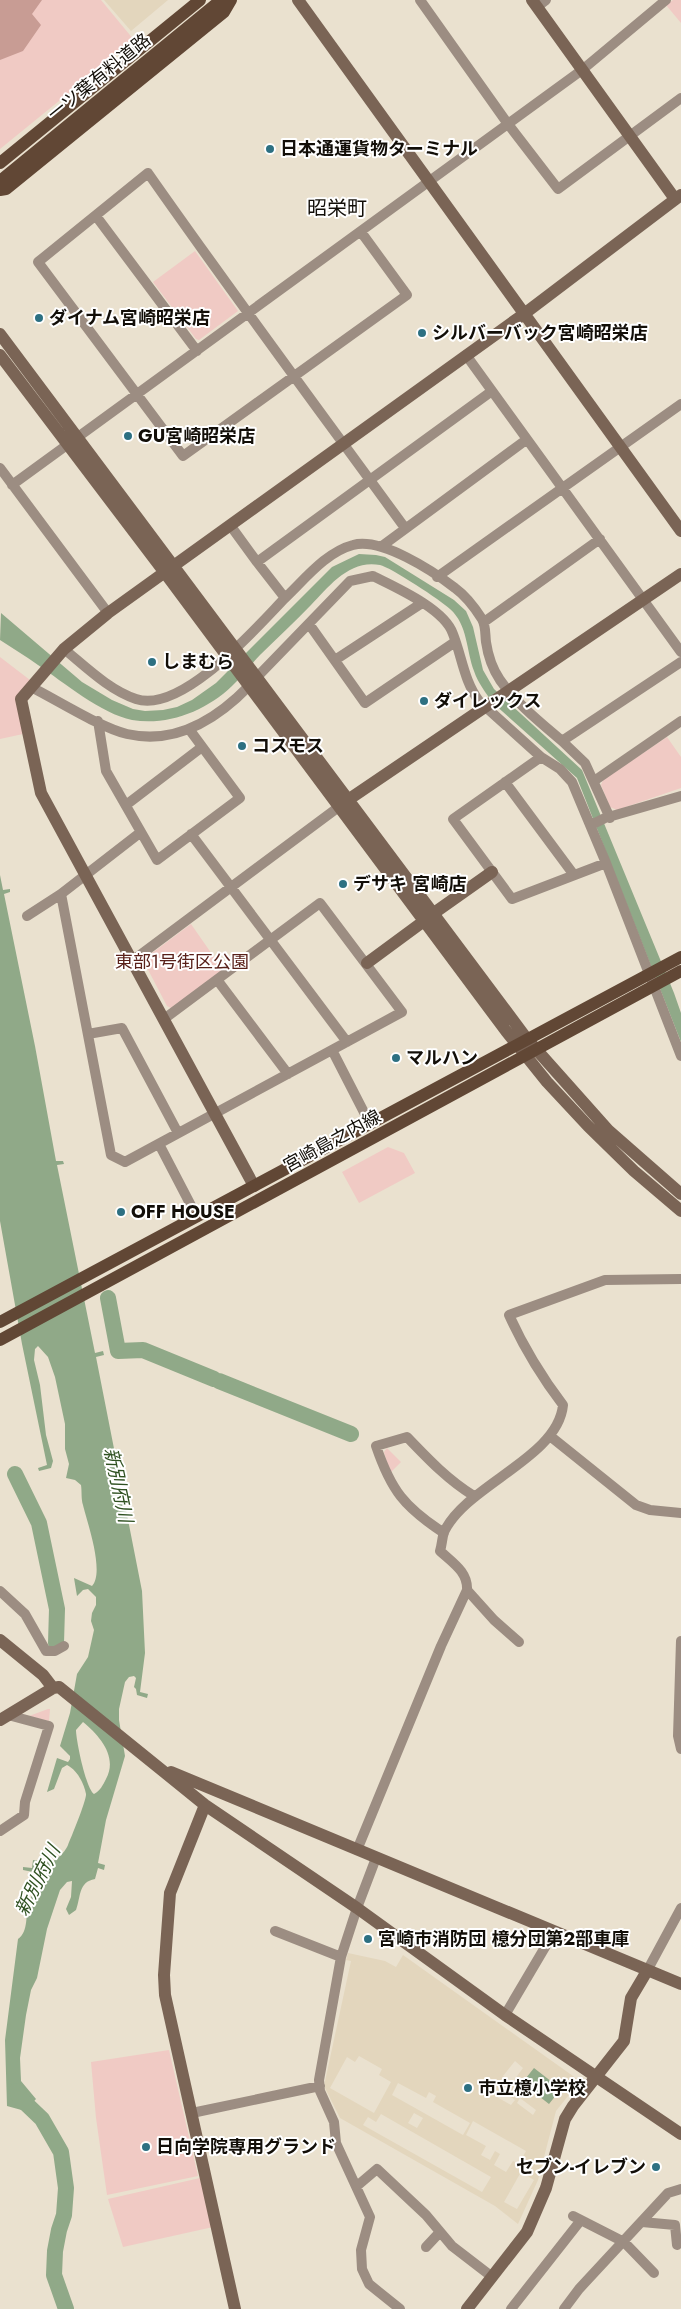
<svg xmlns="http://www.w3.org/2000/svg" width="681" height="2309" font-family="Jost,'Noto Sans JP',sans-serif">
	<rect width="100%" height="100%" fill="#eae1cf"/>
	<path fill="#e3d6bd" fill-rule="evenodd" d="M104,0H168L131,31Z
		M348,1953L385,1961L396,1967L403,1955L580,2081L556,2111L538,2180L518,2224L495,2206L340,2118L324,2086L351,1961L346,1960ZM359,2056L382,2069L379,2075L391,2082L374,2113L330,2088L347,2057L355,2062ZM515,2061L523,2068L512,2083L503,2076ZM398,2083L426,2098L429,2092L436,2096L433,2102L470,2123L463,2135L392,2095ZM503,2091L515,2100L511,2105L497,2097ZM520,2098L536,2110L533,2115L517,2103ZM414,2113L423,2118L417,2128L408,2123ZM381,2114L491,2177L482,2192L363,2125L368,2117L376,2122ZM473,2121L526,2151L519,2164L513,2161L506,2172L494,2165L500,2154L495,2151L490,2160L481,2155L486,2146L466,2135ZM521,2172L534,2180L517,2209L504,2202Z"/>
	<path fill="#f0cac4" d="M0,0H101L134,40L0,149Z
		M673,0H681V23L666,5Z
		M195,251L238,311L199,340L196,339L153,282Z
		M0,657L30,680L23,734L0,739Z
		M667,737L681,757V788L617,810L610,807L601,785L603,780Z
		M191,924L223,970L171,1008L167,1006L144,962V959Z
		M388,1147L404,1153L415,1173L359,1203L342,1172Z
		M387,1448L401,1462L390,1473L384,1452Z
		M48,1709H50L49,1721L29,1716Z
		M169,2050L198,2176L107,2195L96,2118L91,2062Z
		M200,2178L213,2227L123,2247L108,2199Z"/>
	<path fill="#c89c94" d="M0,0H42L32,14L41,25L23,51L0,60Z"/>
	<path fill="#90a988" fill-rule="evenodd" d="M359,554L376,555L385,557L454,600L466,611L473,627L483,670L494,689L582,770L674,993L681,1013V1042L577,778L493,703C486,693 478,683 474,671C466,650 468,625 450,609C442,601 390,567 380,565C350,559 329,586 311,605C295,622 277,638 260,655C250,665 242,677 232,686C206,711 168,726 132,720C102,714 63,682 38,665C26,656 12,648 0,640L1,613L82,682L112,700L133,709L145,711L163,710L177,707L192,700L216,683L332,567Z
		M0,875L3,890L10,889V892L4,894L35,1046L56,1161H63L64,1164L57,1165L58,1170L95,1353L103,1351L104,1355L96,1357L142,1591L145,1653L140,1692L148,1694L147,1698L137,1695L136,1689L134,1687L136,1678L134,1676L129,1677L125,1682L119,1709V1720L125,1756L106,1820L98,1863L105,1865L104,1870L98,1868L95,1879C78,1882 81,1897 76,1910L69,1915L66,1909L71,1897L72,1881L67,1882L60,1890L47,1929L37,1978L31,1990L26,2015L20,2058L21,2081L36,2099L25,2111L7,2106L5,2040L18,1939C29,1931 25,1915 29,1902C33,1889 43,1889 48,1878L43,1874L23,1870V1867L32,1868L33,1860C38,1861 51,1863 55,1860C60,1857 66,1850 68,1845C71,1838 87,1799 86,1794C84,1783 77,1770 67,1765L62,1768L54,1789L47,1792L57,1758L68,1762L70,1759V1756L60,1746L70,1713L77,1674L88,1657L94,1630L91,1621L92,1613L96,1605V1597L88,1589L83,1590L77,1596L74,1578L92,1586C105,1572 87,1522 83,1505C81,1499 82,1492 81,1485L75,1480L66,1478L69,1464L65,1449V1424L55,1377L48,1357L38,1346L35,1349L34,1360L40,1385L46,1435L53,1461L51,1468L39,1471L38,1468L47,1465L22,1344L0,1221ZM83,1722C100,1736 118,1757 106,1779C103,1785 100,1791 94,1794C86,1789 76,1740 76,1730Z
		M534,2068L561,2089L549,2104L522,2083Z"/>
	<g fill="none" stroke-linecap="round" stroke-linejoin="round">
		<path stroke="#90a988" stroke-width="16" d="M108,1298L118,1351L143,1350L214,1379
			M219,1381L351,1434
			M15,1474L39,1523L57,1609L56,1643
			M17,2091L19,2097L42,2119L61,2152L66,2188L64,2215L59,2230L55,2251L54,2275L66,2309"/>
		<path stroke="#9c8d82" stroke-width="10" d="M420,0L508,124L558,189L681,98
			M537,7L546,0
			M96,216L197,351
			M361,232L407,295L183,456L38,262L148,173C232,293 319,410 405,528
			M466,355L681,652
			M0,468L108,613
			M12,485L582,70L666,0
			M230,525L257,562
			M382,546L526,440
			M437,577L681,404
			M285,598C305,579 326,552 353,545C381,537 433,571 455,588C466,596 475,608 482,619C486,626 485,634 486,642C488,656 492,668 500,680C517,704 540,722 562,741
			M484,622L600,539
			M309,624L365,703L455,642
			M64,649C86,667 109,690 136,699C182,714 256,628 285,598L257,562L492,391
			M335,660L422,603
			M257,677L350,581L373,576C395,587 445,609 453,634C462,657 464,681 479,701L541,757L560,769L572,782L606,863L681,1056
			M31,687C57,700 101,728 127,734C175,745 217,719 249,686
			M98,721L106,771L157,860L240,798L189,729
			M541,757L453,819L512,899L606,863
			M594,781L681,721
			M505,782L574,875
			M126,805L202,747
			M610,818L585,763L562,741L681,662
			M591,825L605,818L681,796
			M141,832L61,894L111,1155L125,1162L402,1012L320,903L164,1019
			M191,834L347,1042
			M27,916L61,894
			M132,961L340,806
			M218,981L288,1074
			M88,1034L122,1028L178,1133
			M332,1050L370,1124
			M159,1144L197,1217
			M550,1436L636,1505L650,1510L681,1513
			M444,1533C404,1507 391,1490 376,1446L407,1437C428,1459 448,1480 474,1496
			M467,1590L494,1620L519,1642
			M0,1591L25,1614L46,1651H55L64,1646
			M681,1641L678,1736L681,1749
			M0,1831L24,1815L25,1802L49,1726L8,1715
			M357,1850L441,1646L467,1590C468,1572 453,1563 440,1551C442,1545 442,1538 444,1532C466,1485 558,1458 563,1405C541,1376 524,1348 509,1315L605,1280L681,1279
			M376,1858L357,1908L341,1957L319,2080L320,2091L334,2122L336,2143L370,2217L361,2250L362,2269L369,2284L400,2309
			M275,1931L341,1957
			M647,1971L681,1908
			M505,2015L554,1932
			M192,2113L320,2086
			M357,2186L377,2169L426,2215L452,2246L491,2276
			M573,2216L624,2242L654,2273
			M642,2222L675,2225L677,2245
			M426,2247L440,2232
			M511,2309L581,2220
			M564,2309L579,2289L668,2193L681,2189"/>
		<path stroke="#7a6455" stroke-width="12" d="M298,0L681,531
			M532,0L675,199
			M0,334L527,1039L608,1130L681,1194
			M0,355L165,573L506,1031L547,1082L588,1126L634,1171L681,1211
			M342,804L681,574
			M434,913L492,872
			M367,963L424,921
			M254,1186L41,793L21,699L64,649L108,613L524,314L681,195
			M0,1640L43,1675L53,1688L59,1687L205,1805L357,1908L505,2015L681,2134
			M0,1720L53,1688
			M171,1772L681,1984
			M205,1805L170,1893L164,1975L165,1995L235,2309
			M467,2309L527,2232L546,2188L565,2119L573,2106L624,2041L631,1998L647,1971"/>
		<path stroke="#614735" stroke-width="12" d="M0,163L200,0
			M0,181L221,0
			M0,190L6,189L224,12L231,0
			M0,1322L681,957
			M0,1340L681,971"/>
	</g>
	<g fill="#2d7082" stroke="#fff" stroke-width="2">
		<circle cx="270" cy="149" r="5"/>
		<circle cx="39" cy="318" r="5"/>
		<circle cx="422" cy="333" r="5"/>
		<circle cx="128" cy="436" r="5"/>
		<circle cx="152" cy="662" r="5"/>
		<circle cx="424" cy="701" r="5"/>
		<circle cx="242" cy="746" r="5"/>
		<circle cx="343" cy="884" r="5"/>
		<circle cx="396" cy="1058" r="5"/>
		<circle cx="121" cy="1212" r="5"/>
		<circle cx="368" cy="1939" r="5"/>
		<circle cx="468" cy="2088" r="5"/>
		<circle cx="146" cy="2147" r="5"/>
		<circle cx="656" cy="2167" r="5"/>
	</g>
	<g text-anchor="middle" stroke-width="4" stroke-linejoin="round" paint-order="stroke">
		<g font-size="18" fill="#120e08" stroke="#fff">
			<text transform="translate(99 77) rotate(-39)" y="6">一ツ葉有料道路</text>
			<text transform="translate(332 1141) rotate(-29)" y="6">宮崎島之内線</text>
		</g>
		<g font-size="18" font-weight="bold" fill="#120e08" stroke="#fff" text-anchor="start">
			<text x="280" y="155">日本通運貨物ターミナル</text>
			<text x="49" y="324">ダイナム宮崎昭栄店</text>
			<text x="432" y="339">シルバーバック宮崎昭栄店</text>
			<text x="138" y="442">GU宮崎昭栄店</text>
			<text x="162" y="668">しまむら</text>
			<text x="434" y="707">ダイレックス</text>
			<text x="252" y="752">コスモス</text>
			<text x="353" y="890">デサキ 宮崎店</text>
			<text x="406" y="1064">マルハン</text>
			<text x="131" y="1218">OFF HOUSE</text>
			<text x="378" y="1945">宮崎市消防団 檍分団第2部車庫</text>
			<text x="478" y="2094">市立檍小学校</text>
			<text x="156" y="2153">日向学院専用グランド</text>
			<text x="646" y="2173" text-anchor="end">セブン-イレブン</text>
		</g>
		<g font-size="18" fill="#59211a" stroke="#fff">
			<text x="182" y="968">東部1号街区公園</text>
		</g>
		<g font-size="19" font-style="italic" fill="#2f5121" stroke="#fff">
			<text transform="translate(119 1485) rotate(78)" y="7">新別府川</text>
			<text transform="translate(37 1880) rotate(-63)" y="7">新別府川</text>
		</g>
		<g font-size="20" fill="#120e08" stroke="#fff">
			<text x="337" y="215">昭栄町</text>
		</g>
	</g>
</svg>
